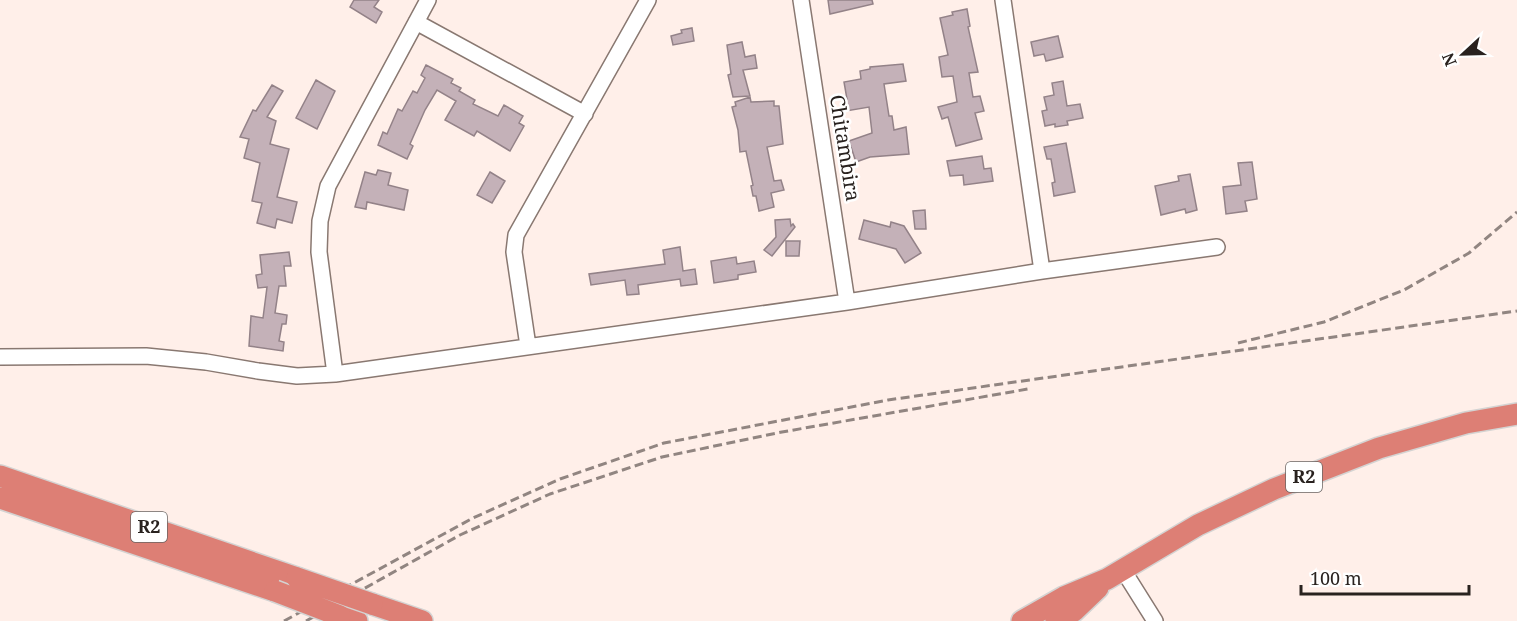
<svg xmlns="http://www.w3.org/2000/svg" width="1517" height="621" font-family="'Noto Serif',serif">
	<rect width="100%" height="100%" fill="#ffefe9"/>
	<path fill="#c4b1b8" stroke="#938288" stroke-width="1.5" d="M354,0H379L374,7L382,12L376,23L350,7Z
		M828,0H872L873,4L830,14Z
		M967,9L970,26L968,27L978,72L969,73L973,97L980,96L984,111L975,113L982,139L956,146L948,117L942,119L938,107L957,102L953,76L942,77L939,57L948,55L940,18L953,15L952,12Z
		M692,28L694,41L673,45L671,36L682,33L681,30Z
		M1058,36L1063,57L1046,61L1044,54L1034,56L1031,42Z
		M742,42L745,57L755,55L757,68L743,70L750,96L733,97L728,75L731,74L727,45Z
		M903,64L906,81L884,84L889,116H892L894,130L906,127L909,154L870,157L856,162L849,141L872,133L869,107L846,111L843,99H847L844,82L861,79L860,71L870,69V67Z
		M426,65L453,79L451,83L461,88L459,91L475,100L473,104L498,116L504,105L523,116L519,123L524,126L510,151L477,131L474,136L445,120L456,101L437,90L425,110L410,144L413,146L407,159L378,145L383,132L387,134L398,109L402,111L413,91L417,93L425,78L421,75Z
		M316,80L335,91L317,129L296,118Z
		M1063,81L1067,106L1080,104L1083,118L1067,121L1068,125L1055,127V124L1045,126L1042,111L1047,110L1044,97L1054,95L1052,83Z
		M272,85L283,91L267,117L276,121L270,144L289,149L277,197L297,202L292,223L277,219L275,228L257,223L262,203L252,201L260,163L244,158L249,139L240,137L253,110L256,111Z
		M750,97L751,102L774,101V106H779L783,144L767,147L774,181L781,180L784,190L771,193L774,207L759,211L756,196H753L751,186L753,185L746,151L740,152L738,130L732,107L736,106L735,102Z
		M1066,143L1075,192L1054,196L1052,183L1055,182L1051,159H1047L1044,147Z
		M982,156L984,169L991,168L993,181L964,185L963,175L950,176L947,161Z
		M1252,162L1257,199L1245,201L1247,211L1226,214L1223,187L1241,185L1238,163Z
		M378,170L391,173L388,185L408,190L404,210L367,202L366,209L355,207L365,172L376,175Z
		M490,172L505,181L492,203L477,195Z
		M1190,174L1197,210L1186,213L1185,209L1161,215L1155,186L1179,181L1178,176Z
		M925,210L926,229H915L913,211Z
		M790,219L791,226L793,224L795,227L772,256L764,250L776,237L775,220Z
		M864,220L890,227L891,222L904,226L921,253L905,263L896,249L859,239Z
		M786,241H800L799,256H786Z
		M680,247L683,271L695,269L697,284L681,286L680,279L638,285L639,294L627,295L625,280L591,285L589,274L665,264L663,250Z
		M289,252L291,266H284L286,286H279L275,313L287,315L286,324H282L279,341L284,342L283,351L249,346L251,316L263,318L267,287L258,288L256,275L262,274L260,255Z
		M736,257L737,264L754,261L756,272L738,275V279L714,283L711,261Z"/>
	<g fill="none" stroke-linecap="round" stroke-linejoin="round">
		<defs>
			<path id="minor" d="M801,0L847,302
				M1003,0L1042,271
				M416,22L585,114
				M528,346L514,252L516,235L648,0
				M0,357L146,356L206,362L258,371L297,376L335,374L847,302L1042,271L1217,247
				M335,374L319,252L320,221L328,186L428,0
				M1123,570L1155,621"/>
			<path id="highway" d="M0,476L297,578
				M0,498L275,591
				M372,604L422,621
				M340,616L357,621
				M1022,621L1064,597L1107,579L1198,525L1274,489L1379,448L1466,423L1517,414
				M1056,621L1074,611L1098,588"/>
		</defs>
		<use href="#minor" stroke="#897871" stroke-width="18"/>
		<use href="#highway" stroke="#d4d3d2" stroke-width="24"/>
		<use href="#minor" stroke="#fff" stroke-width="15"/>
		<use href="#highway" stroke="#dd7f75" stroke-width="21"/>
		<path stroke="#918581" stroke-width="3" stroke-dasharray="9 4.5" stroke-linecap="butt" d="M1238,343L1324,322L1404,290L1469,253L1517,212
			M284,621L473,518L560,479L664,443L888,400L1517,311
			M306,621L460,535L550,494L662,457L782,432L1028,389"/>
		<defs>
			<path id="highway-bridge" d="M297,578L372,604
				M275,591L340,616"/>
		</defs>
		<use href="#highway-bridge" stroke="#d4d3d2" stroke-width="24" stroke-linecap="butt"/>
		<use href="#highway-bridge" stroke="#dd7f75" stroke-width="21"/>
	</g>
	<g text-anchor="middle" stroke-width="5" stroke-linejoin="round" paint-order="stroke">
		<g fill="#fff" stroke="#696462" stroke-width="1.5">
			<rect x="1286" y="462" width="36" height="30" rx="4.5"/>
			<rect x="131" y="512" width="36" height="30" rx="4.5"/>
		</g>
		<g font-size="18" font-weight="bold" fill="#29221f">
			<text x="1304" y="483">R2</text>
			<text x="149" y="533">R2</text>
		</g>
		<g font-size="20" fill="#29221f" stroke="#fff">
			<text transform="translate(845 148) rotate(81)" y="7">Chitambira</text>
		</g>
	</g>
	<g transform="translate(1463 54) rotate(248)" stroke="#ffffff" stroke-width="4.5" paint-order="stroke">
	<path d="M0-4.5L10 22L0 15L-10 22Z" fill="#29221f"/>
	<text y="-9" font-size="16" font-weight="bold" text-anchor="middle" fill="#29221f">N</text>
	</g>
	<path d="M1301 585v9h168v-9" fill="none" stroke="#29221f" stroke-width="3"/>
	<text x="1310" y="585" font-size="18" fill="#29221f" stroke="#ffffff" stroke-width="4.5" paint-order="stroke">100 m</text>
</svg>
